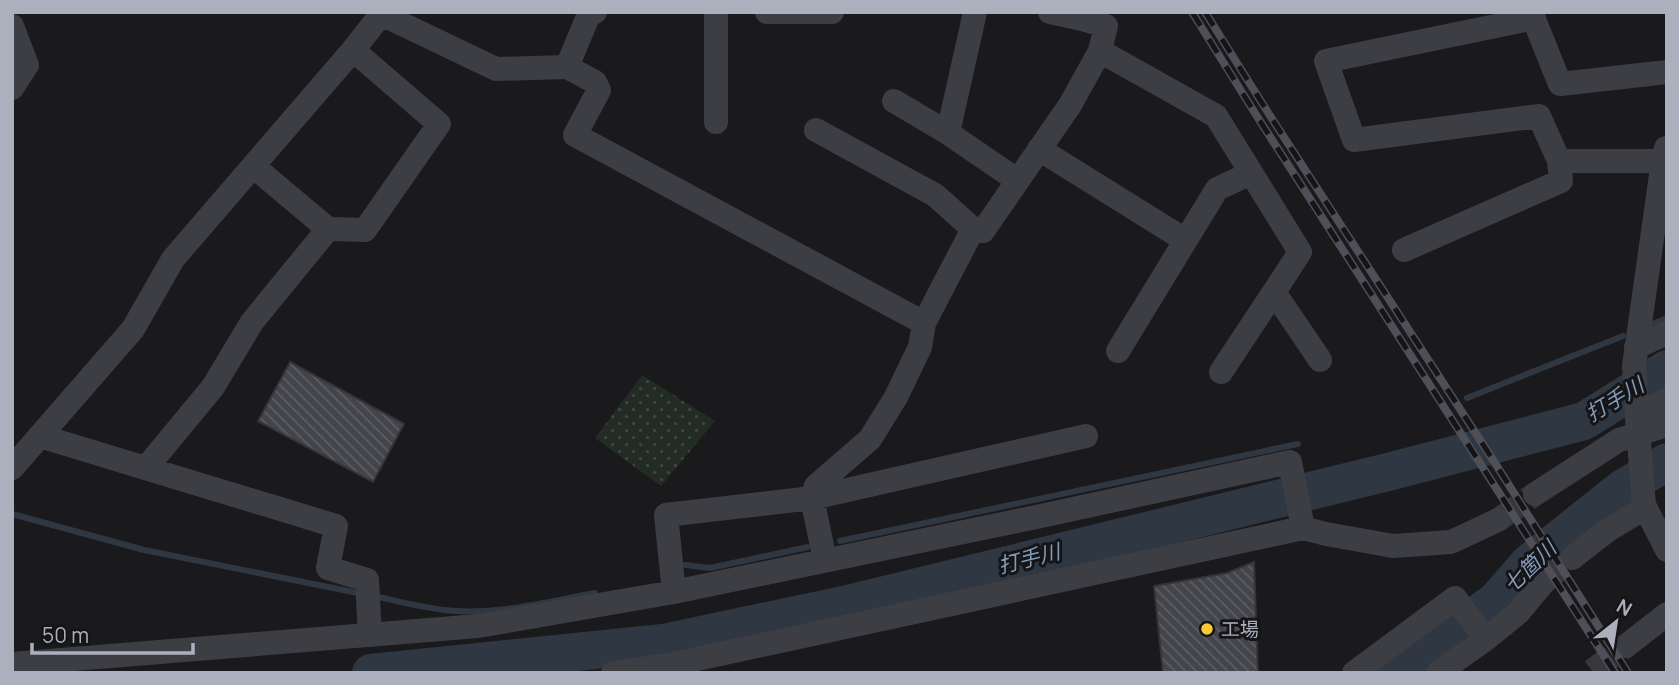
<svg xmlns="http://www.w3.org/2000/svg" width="1679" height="685" font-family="Manrope,'Noto Sans JP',sans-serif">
	<defs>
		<pattern id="grass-dots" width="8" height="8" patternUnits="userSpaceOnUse" patternTransform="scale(1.75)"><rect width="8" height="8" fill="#222b24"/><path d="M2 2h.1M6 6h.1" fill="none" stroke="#3f4742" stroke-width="1.8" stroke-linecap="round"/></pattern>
		<pattern id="building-back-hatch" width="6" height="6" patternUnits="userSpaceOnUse" patternTransform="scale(1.75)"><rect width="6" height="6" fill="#44454a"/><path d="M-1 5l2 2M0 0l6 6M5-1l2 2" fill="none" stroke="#5c5d62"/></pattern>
	</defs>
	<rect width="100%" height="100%" fill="#1a1a1d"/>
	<path fill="url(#grass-dots)" d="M642,375L715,421L661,486L595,438Z"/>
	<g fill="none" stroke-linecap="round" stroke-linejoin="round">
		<path stroke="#2f3842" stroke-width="6" d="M1648,326L1667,318
			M1467,398L1623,336
			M12,514L144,550L363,594
			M840,541L1298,444
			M685,565L710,568L808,547
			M374,596C397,601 420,607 444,610C494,616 545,602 595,593
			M663,643L667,661"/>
		<path stroke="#2f3842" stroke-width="38" d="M371,673L663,643L848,604L1388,472L1584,421L1667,369
			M1395,673L1496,601L1529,563L1623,488L1667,462"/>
	</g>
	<path fill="url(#building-back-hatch)" stroke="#343439" stroke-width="2" d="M290,362L404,424L373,482L258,421Z
		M1254,562L1258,673H1163L1154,586L1227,573Z"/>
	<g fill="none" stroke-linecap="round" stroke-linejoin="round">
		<path stroke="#37383d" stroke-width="24" stroke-dasharray="24 12" stroke-linecap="butt" d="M1498,520L1535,494
			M1543,583L1572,558
			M1592,671L1626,646"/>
		<path stroke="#3d3d44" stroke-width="24" d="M377,12L496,69L567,67L589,14L595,12
			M716,12V122
			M767,12H832
			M1050,12L1082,19
			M1531,12L1560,84L1667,72
			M1534,18L1326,61L1354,140L1539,116L1559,161H1663
			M12,26L27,65L12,88
			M1100,51L1216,116L1300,252L1274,292
			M567,67L595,82L599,90L575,135L924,323L920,347L896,397L870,439L816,486L812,498L825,560
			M894,101L948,133L1017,180
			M816,130L935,195L973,229
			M948,133L975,12
			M1666,148L1663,161L1634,366L1637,417L1667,399
			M1039,149L1185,240
			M328,229L365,230L439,124L353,50L383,12
			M1404,250L1561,181L1559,161
			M924,323L973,229L983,231L1070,105L1100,51L1106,26L1082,19L1084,12
			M1636,347L1667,333
			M1118,351L1217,189L1251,173
			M1221,372L1274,292L1320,360
			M40,436L336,526L328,568L367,580L370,635
			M12,468L133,329L173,259L353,50
			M146,468L213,387L252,322L328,229L253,166
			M1535,494L1619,440L1667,425
			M1644,505L1667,550
			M1572,558L1608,530L1645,508
			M674,592L666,515L812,498L1086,436
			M1626,646L1667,614
			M12,664L478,626L674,592L1041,516L1290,462L1303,528
			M613,673L674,664L1303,528L1326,534L1393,546L1451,542L1498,520
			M1354,673L1455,598L1486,639
			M1438,673L1486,639L1518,613L1543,583"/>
		<defs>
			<path id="rail" d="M1192,12L1258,118L1615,673
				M1205,12L1267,111L1493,460L1628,673"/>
		</defs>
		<use href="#rail" stroke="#4e4f57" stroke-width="8"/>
		<use href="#rail" stroke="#151518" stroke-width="5" stroke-dasharray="16" stroke-linecap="butt"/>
		<path stroke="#3d3d44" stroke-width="24" d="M1637,417L1644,505"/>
	</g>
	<circle fill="#fdc932" stroke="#151518" stroke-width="2.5" cx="1207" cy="629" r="7"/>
	<g text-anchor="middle" stroke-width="6" stroke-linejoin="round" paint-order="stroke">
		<g font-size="19" fill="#acb0bd" stroke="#151518" text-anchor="start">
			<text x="1221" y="636">工場</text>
		</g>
		<g font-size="21" font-style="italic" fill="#829bb9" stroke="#151518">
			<text transform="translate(1615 400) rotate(-31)" y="7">打手川</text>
			<text transform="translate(1029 559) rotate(-14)" y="7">打手川</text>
			<text transform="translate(1530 567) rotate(-44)" y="7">七箇川</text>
		</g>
	</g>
	<rect width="1679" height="685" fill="none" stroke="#acb0bd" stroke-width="28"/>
	<g transform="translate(1616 622) rotate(30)" stroke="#151518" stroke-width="5" paint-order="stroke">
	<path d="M0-5L12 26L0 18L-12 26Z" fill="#acb0bd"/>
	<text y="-10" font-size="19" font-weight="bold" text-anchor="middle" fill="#acb0bd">N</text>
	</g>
	<path d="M32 643v10h161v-10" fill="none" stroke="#acb0bd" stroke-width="3.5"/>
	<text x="42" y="643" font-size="21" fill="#acb0bd" stroke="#151518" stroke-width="5" paint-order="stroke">50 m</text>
</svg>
